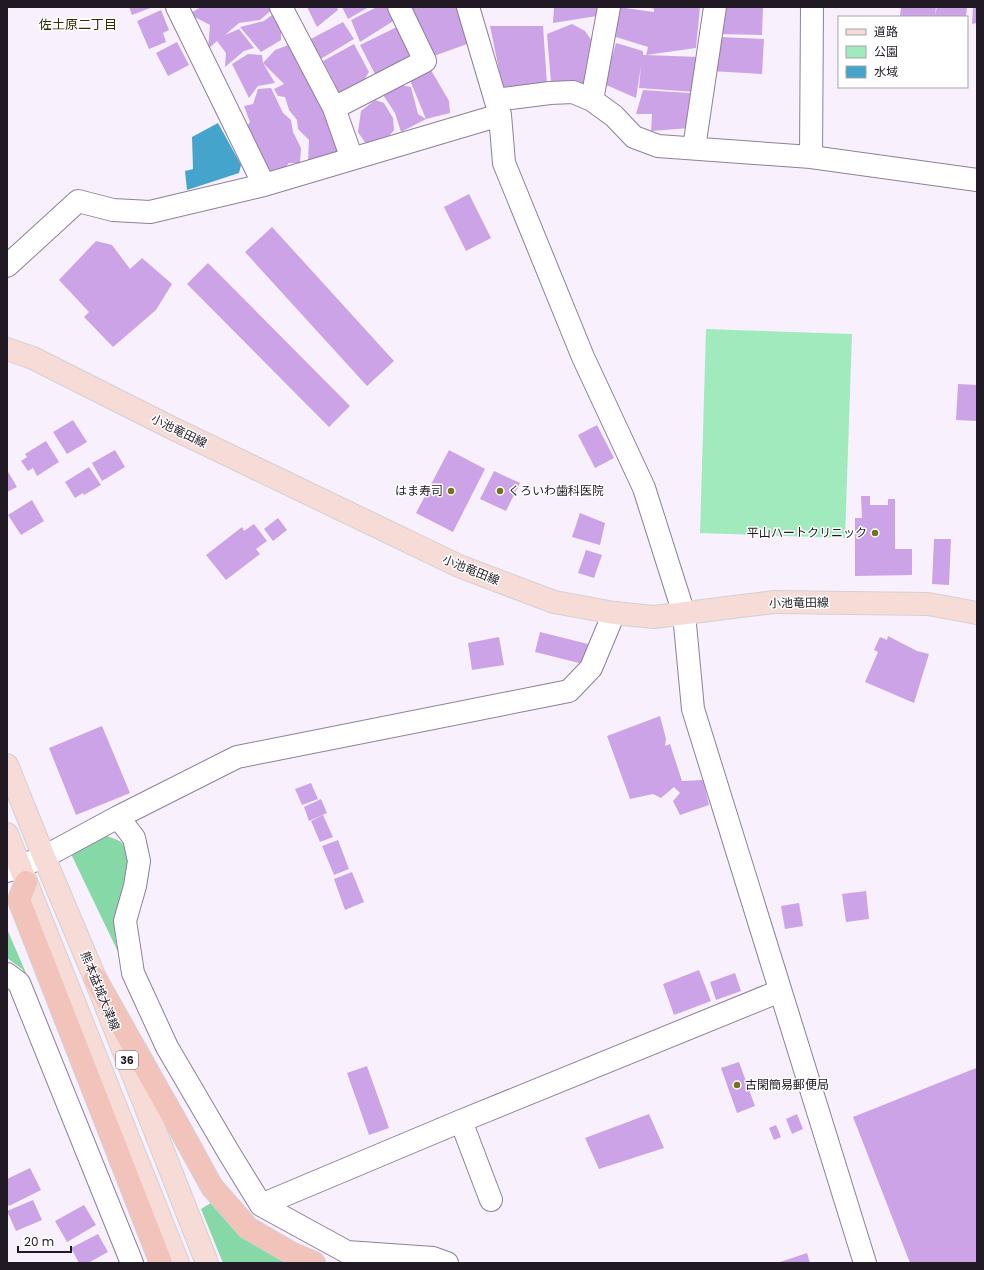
<svg xmlns="http://www.w3.org/2000/svg" width="984" height="1270" font-family="Poppins,'Noto Sans JP',sans-serif">
	<rect width="100%" height="100%" fill="#f8f1fd"/>
	<path fill="#a1eabd" d="M706,329L852,334L845,538L700,533Z"/>
	<path fill="#87d8a7" d="M103,834C109,838 119,839 122,843C126,849 132,862 131,869C129,876 126,883 123,889C115,913 111,932 120,956L72,856V851Z
		M7,929L26,973L25,974L22,969L7,958Z
		M214,1201L292,1263H223L201,1209Z"/>
	<path fill="#45a4cb" d="M218,123L241,165L239,173L187,190L185,171L193,169L192,137Z"/>
	<path fill="#cca3e7" d="M129,7H153L132,15Z
		M201,7H275L260,20L239,23L225,35L239,29L254,48L244,51L225,67L226,53L217,41L208,49L210,25L189,14Z
		M307,7H337L338,10L317,27Z
		M342,7H369L348,19Z
		M377,7H392L398,18L360,42L351,20Z
		M411,7H458L470,43L431,57Z
		M554,7H598L597,16L553,23Z
		M618,7L654,12V9L649,7H700L696,48L646,55L699,57L695,92L639,88L641,66L636,98L604,84L616,43L643,51V55H646L648,47L616,37Z
		M723,7H763L762,35L714,34Z
		M901,7H936L935,15L937,7H967L966,17L900,16Z
		M973,7H977V23L972,24Z
		M161,10L169,30L163,33L166,42L149,49L137,21Z
		M277,11L281,27V40L261,52L240,27L264,21Z
		M343,22L354,39L319,60L307,41Z
		M572,24L585,31L592,41L586,86L551,82L547,34Z
		M401,25L416,56L377,78L360,45Z
		M490,26H543L547,84L504,94Z
		M721,37L764,39L762,74L710,71Z
		M177,42L189,65L168,76L156,53Z
		M294,43L347,152L308,162L309,140L298,129L297,120L289,110L285,97L278,96L274,89L284,84L263,63L275,50Z
		M354,44L369,72L362,83L341,96L323,61Z
		M248,54L262,55L263,63L275,83L258,86L249,98L232,64Z
		M431,70L449,101L450,113L426,119L409,78Z
		M395,84L411,87L418,114L426,119L401,132L395,113L383,95Z
		M271,88L283,113L291,120L293,132L301,148L300,163H289L278,176L266,174L245,129L250,122L244,106L253,104L258,89Z
		M643,90L690,93V128L651,131L652,114H636Z
		M375,100L384,103L393,118L394,130L384,142L366,144L358,132L361,111Z
		M469,194L491,238L466,251L444,207Z
		M272,227L394,361L367,386L245,252Z
		M96,241L112,245L130,269L142,258L172,284L156,310L113,347L84,317L89,312L59,280Z
		M208,263L350,406L329,427L187,284Z
		M958,384L977,385V421L956,420Z
		M73,420L87,442L67,454L53,432Z
		M597,425L614,458L595,468L578,435Z
		M46,441L59,462L37,476L33,468L28,471L21,461L27,457L25,454Z
		M115,450L125,467L102,481L92,463Z
		M449,450L485,469L453,532L416,513Z
		M89,467L101,485L84,495L83,493L75,498L65,482Z
		M7,470L17,487L7,492Z
		M494,471L520,483L506,511L480,499Z
		M861,496H870V505H888V499H895V549H912V575L855,576V518H862Z
		M32,500L44,521L21,535L8,515Z
		M580,513L605,523L600,545L572,537Z
		M278,518L287,530L273,541L264,529Z
		M254,524L267,541L256,549L260,554L226,580L206,555L242,527L244,531Z
		M934,539H951L949,585L932,584Z
		M586,550L602,555L594,578L578,573Z
		M540,632L588,644L583,664L535,652Z
		M888,636L917,651L929,654L914,703L865,682L878,652L874,650L880,637L887,640Z
		M499,637L504,665L472,670L468,643Z
		M660,716L666,739L665,746L670,744L682,781L703,780L709,805L680,815L673,801L680,793L674,787L661,798L653,794L630,799L607,736Z
		M102,726L130,793L76,815L49,748Z
		M311,783L318,799L302,805L295,789Z
		M321,799L327,813L309,821L304,807Z
		M323,815L333,837L320,842L311,821Z
		M338,840L349,869L334,875L322,846Z
		M352,872L364,902L345,910L334,879Z
		M866,891L869,919L846,922L842,894Z
		M799,903L803,926L785,929L781,906Z
		M699,970L711,1001L674,1015L663,984Z
		M735,973L741,991L716,1000L710,982Z
		M739,1062L755,1106L737,1113L721,1068Z
		M367,1066L389,1128L369,1135L347,1073Z
		M976,1068L977,1263H910L853,1117Z
		M649,1114L664,1148L599,1169L585,1138Z
		M797,1114L803,1129L792,1134L786,1119Z
		M776,1125L781,1137L774,1140L769,1128Z
		M30,1168L41,1190L9,1206L7,1203V1179Z
		M33,1200L42,1220L16,1231L7,1211Z
		M84,1205L96,1225L67,1242L55,1221Z
		M98,1234L108,1252L88,1263H79L71,1248Z
		M807,1253L810,1263H777Z"/>
	<g fill="none" stroke-linecap="round" stroke-linejoin="round">
		<defs>
			<path id="minor" d="M177,7L264,185
				M281,7L334,108L352,159
				M468,7L500,115L504,163L583,357L644,488L684,614L693,709L865,1263
				M496,100L550,93L573,92L592,100L614,116L634,137L658,146L811,157L977,180
				M592,100L609,7
				M334,108L425,61L399,7
				M694,148L715,7
				M811,157L812,7
				M7,266L78,201L113,210L150,212L264,185L500,115
				M118,817L134,838L139,861L135,886L125,921L133,973L167,1047L229,1153L261,1205L347,1252L433,1258L447,1263
				M7,871L44,857L118,817L237,757L569,691L591,668L614,613
				M7,974L19,983L132,1263
				M461,1121L491,1200
				M261,1205L461,1121L780,991"/>
			<path id="major" d="M7,349L33,358L172,428L459,566L554,602L614,613L654,617L774,602L928,604L977,613
				M7,765L44,857L95,978L207,1263
				M7,834L178,1263"/>
			<path id="highway" d="M26,882L19,900L161,1263
				M95,978L179,1127L212,1187L248,1228L291,1253L314,1263"/>
		</defs>
		<use href="#minor" stroke="#8f7f9a" stroke-width="24"/>
		<use href="#major" stroke="#d3d1d3" stroke-width="24"/>
		<use href="#highway" stroke="#d3d1d3" stroke-width="24"/>
		<use href="#minor" stroke="#fff" stroke-width="22"/>
		<use href="#major" stroke="#f7dbd6" stroke-width="22"/>
		<use href="#highway" stroke="#f2c3ba" stroke-width="22"/>
	</g>
	<g fill="#757317" stroke="#fff" stroke-width="1.5">
		<circle cx="451" cy="491" r="4"/>
		<circle cx="500" cy="491" r="4"/>
		<circle cx="875" cy="533" r="4"/>
		<circle cx="737" cy="1085" r="4"/>
	</g>
	<g text-anchor="middle" stroke-width="3" stroke-linejoin="round" paint-order="stroke">
		<rect fill="#fff" stroke="#645f66" stroke-width="1" x="116" y="1051" width="22" height="18" rx="3"/>
		<g font-size="11" font-weight="bold" fill="#211a25">
			<text x="127" y="1064">36</text>
		</g>
		<g font-size="12" fill="#211a25" stroke="#fff">
			<text transform="translate(179 431) rotate(26)" y="4">小池竜田線</text>
			<text transform="translate(471 570) rotate(22)" y="4">小池竜田線</text>
			<text transform="translate(799 603) rotate(-1)" y="4">小池竜田線</text>
			<text transform="translate(100 991) rotate(68)" y="4">熊本益城大津線</text>
		</g>
		<g font-size="12" fill="#211a25" stroke="#fff" text-anchor="end">
			<text x="443" y="495">はま寿司</text>
			<text x="508" y="495" text-anchor="start">くろいわ歯科医院</text>
			<text x="867" y="537">平山ハートクリニック</text>
			<text x="745" y="1089" text-anchor="start">古閑簡易郵便局</text>
		</g>
		<g font-size="13" fill="#302f04" stroke="#fff">
			<text x="78" y="29">佐土原二丁目</text>
		</g>
	</g>
	<rect width="984" height="1270" fill="none" stroke="#211a25" stroke-width="16"/>
	<rect x="838" y="16" width="130" height="72" fill="#ffffff" stroke="#a6a3a8"/>
	<rect x="846" y="29" width="20" height="6" fill="#f7dbd6" stroke="#a6a3a8"/>
	<text x="874" y="36" font-size="12" fill="#211a25">道路</text>
	<rect x="846" y="46" width="20" height="12" fill="#a1eabd" stroke="#a6a3a8"/>
	<text x="874" y="56" font-size="12" fill="#211a25">公園</text>
	<rect x="846" y="66" width="20" height="12" fill="#45a4cb" stroke="#a6a3a8"/>
	<text x="874" y="76" font-size="12" fill="#211a25">水域</text>
	<path d="M18 1246v6h53v-6" fill="none" stroke="#211a25" stroke-width="2"/>
	<text x="24" y="1246" font-size="12" fill="#211a25" stroke="#ffffff" stroke-width="3" paint-order="stroke">20 m</text>
</svg>
